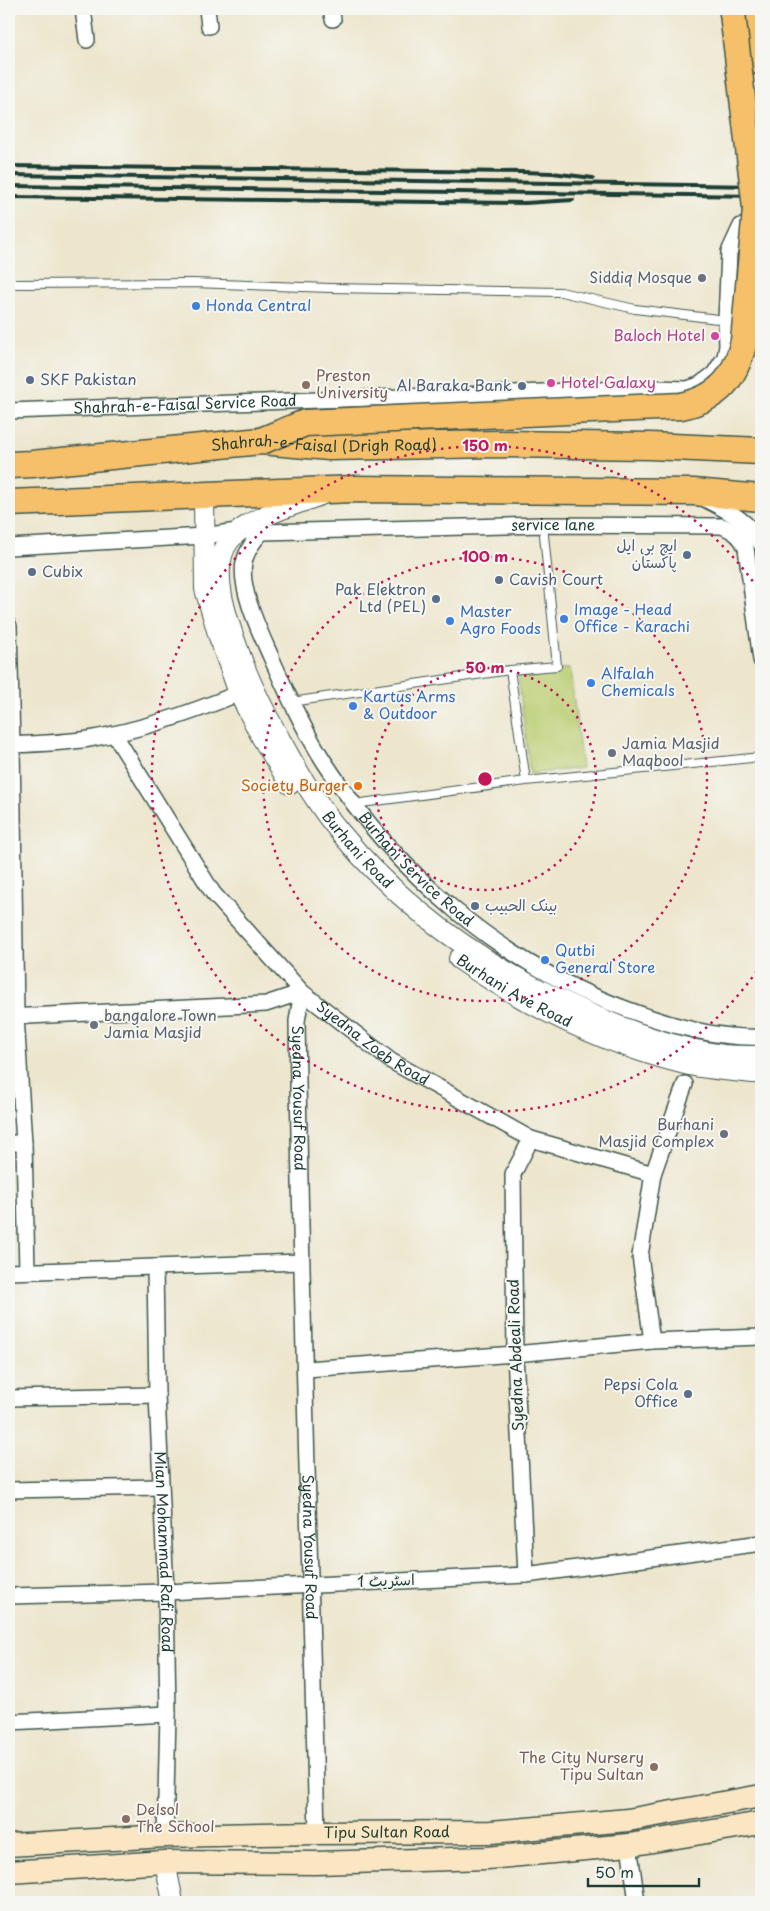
<svg xmlns="http://www.w3.org/2000/svg" width="770" height="1911" font-family="'Playpen Sans','Playpen Sans Arabic',sans-serif">
	<rect width="100%" height="100%" fill="#f6f6f2"/>
	<filter id="ink" filterUnits="userSpaceOnUse"><feTurbulence type="fractalNoise" baseFrequency=".02" numOctaves="2"/><feDisplacementMap in="SourceGraphic" scale="10" xChannelSelector="R" yChannelSelector="G"/><feConvolveMatrix kernelMatrix="1 2 1 2 8 2 1 2 1" color-interpolation-filters="sRGB"/></filter>
	<filter id="wash" filterUnits="userSpaceOnUse"><feTurbulence type="fractalNoise" baseFrequency=".0096" numOctaves="4" result="noise"/><feDisplacementMap in="SourceGraphic" scale="20" xChannelSelector="R" yChannelSelector="G"/><feGaussianBlur stdDeviation="1.12" result="paint"/><feColorMatrix in="noise" values="0 0 0 0 0 0 0 0 0 0 0 0 0 0 0 0 0 1.4 0 .05"/><feComposite in="paint" operator="in"/></filter>
	<g filter="url(#wash)">
		<rect width="100%" height="100%" fill="#ede6cd"/>
		<path fill="#bacd71" stroke="#6c8552" d="M570,668L582,768L530,774L518,674Z"/>
	</g>
	<g filter="url(#ink)">
		<g fill="none" stroke-linecap="round" stroke-linejoin="round">
			<defs>
				<path id="service" d="M9,284L193,283L330,288L561,292L635,309L726,320
					M510,670L526,781
					M291,702L510,670L557,666L543,525
					M354,804L526,781L761,757"/>
				<g id="minor">
					<path d="M83,9L87,40"/>
					<path d="M207,9L209,26"/>
					<path d="M331,9L333,19"/>
					<path id="s1" d="M9,411L654,388L687,389L699,385L714,374L725,357L727,346L726,320L729,252L741,226"/>
					<path d="M703,498C727,511 748,519 761,544"/>
					<path id="s2" d="M262,532C253,541 247,550 244,562C239,589 260,632 271,657C287,693 303,729 325,763C397,874 500,963 626,1009C668,1025 716,1039 761,1037"/>
					<path id="s3" d="M9,547L204,536L237,531L262,532L543,525L722,526C734,531 741,536 746,548L761,660"/>
					<path d="M9,626L12,745L16,1017L24,1143L27,1271"/>
					<path id="s4" d="M114,734L213,893L302,992L391,1061L531,1139L653,1174L685,1084"/>
					<path d="M9,745C35,744 63,743 89,739C140,730 192,713 239,693"/>
					<path id="s5" d="M9,1017L266,1004L302,992L297,1021C301,1292 310,1562 317,1833"/>
					<path d="M9,1143H24"/>
					<path id="s6" d="M155,1267L157,1395L166,1592L168,1714L165,1836"/>
					<path d="M9,1272L301,1262"/>
					<path d="M652,1341L640,1256L653,1174"/>
					<path d="M306,1369L515,1354L652,1341L761,1337"/>
					<path d="M9,1398L157,1395"/>
					<path d="M9,1490L160,1487"/>
					<path d="M526,1575L515,1354L513,1174L531,1139"/>
					<path d="M9,1596L166,1592L526,1575L761,1543"/>
					<path d="M9,1722L168,1714"/>
					<path d="M629,1845L637,1902"/>
				</g>
				<g id="tertiary">
					<path d="M204,494L205,589L219,637L239,693L261,736L290,784"/>
					<path id="s7" d="M323,494C296,505 247,517 229,541C208,569 228,622 239,652C250,684 265,713 282,743C299,774 317,805 340,832C403,909 481,964 571,1005C619,1028 671,1048 724,1055C736,1056 749,1056 761,1056"/>
					<path id="s8" d="M459,959C529,1007 606,1045 689,1065C713,1070 738,1071 761,1074"/>
					<path d="M165,1862L173,1902"/>
				</g>
				<g id="secondary">
					<path id="s9" d="M9,1845L165,1836L317,1833L491,1832L628,1820L761,1796"/>
					<path d="M9,1872L165,1862L316,1863L487,1858L629,1845L761,1823"/>
				</g>
				<path id="primary" d="M756,9L761,63"/>
				<g id="trunk">
					<path id="s10" d="M9,465L32,464L261,441L329,447L499,444L650,446L761,451"/>
					<path d="M9,503L354,489L694,492L761,498"/>
				</g>
			</defs>
			<use href="#service" stroke="#3e564b" stroke-width="10"/>
			<use href="#minor" stroke="#3e564b" stroke-width="18"/>
			<use href="#tertiary" stroke="#3e564b" stroke-width="22"/>
			<use href="#secondary" stroke="#3e564b" stroke-width="25"/>
			<use href="#primary" stroke="#3e564b" stroke-width="28"/>
			<use href="#trunk" stroke="#3e564b" stroke-width="29"/>
			<use href="#service" stroke="#fff" stroke-width="8"/>
			<use href="#minor" stroke="#fff" stroke-width="15"/>
			<use href="#tertiary" stroke="#fff" stroke-width="20"/>
			<use href="#secondary" stroke="#fbe6c4" stroke-width="22"/>
			<use href="#primary" stroke="#f6c06b" stroke-width="25"/>
			<use href="#trunk" stroke="#f6c06b" stroke-width="26"/>
			<path stroke="#1f3d34" stroke-width="4" d="M9,166L521,172L552,173L593,178
				M9,175L761,186
				M9,186L761,196
				M9,197L525,203L573,200"/>
			<defs>
				<path id="primary-bridge" d="M732,9L758,229"/>
				<path id="trunk-bridge" d="M261,441L305,423L681,406C719,398 735,379 744,341L756,209"/>
			</defs>
			<use href="#primary-bridge" stroke="#3e564b" stroke-width="28" stroke-linecap="butt"/>
			<use href="#trunk-bridge" stroke="#3e564b" stroke-width="29" stroke-linecap="butt"/>
			<use href="#primary-bridge" stroke="#f6c06b" stroke-width="25"/>
			<use href="#trunk-bridge" stroke="#f6c06b" stroke-width="26"/>
		</g>
	</g>
	<g fill="none" stroke="#c2185b" stroke-width="2.5" stroke-dasharray="2.5 5">
		<circle cx="485" cy="779" r="111"/>
		<circle cx="485" cy="779" r="222"/>
		<path d="M761 965A333 333 0 1 1 761 593"/>
	</g>
	<g fill="#6b7280" stroke="#f6f6f2" stroke-width="2">
		<circle cx="702" cy="278" r="5"/>
		<circle cx="612" cy="753" r="5"/>
		<circle cx="94" cy="1025" r="5"/>
		<circle cx="724" cy="1134" r="5"/>
	</g>
	<g fill="#3f7fe0" stroke="#f6f6f2" stroke-width="2">
		<circle cx="196" cy="306" r="5"/>
		<circle cx="564" cy="619" r="5"/>
		<circle cx="450" cy="621" r="5"/>
		<circle cx="591" cy="683" r="5"/>
		<circle cx="353" cy="706" r="5"/>
		<circle cx="545" cy="960" r="5"/>
	</g>
	<g fill="#d1479c" stroke="#f6f6f2" stroke-width="2">
		<circle cx="715" cy="336" r="5"/>
		<circle cx="551" cy="383" r="5"/>
	</g>
	<g fill="#5c6f8a" stroke="#f6f6f2" stroke-width="2">
		<circle cx="30" cy="380" r="5"/>
		<circle cx="522" cy="386" r="5"/>
		<circle cx="687" cy="555" r="5"/>
		<circle cx="32" cy="572" r="5"/>
		<circle cx="499" cy="580" r="5"/>
		<circle cx="436" cy="599" r="5"/>
		<circle cx="475" cy="906" r="5"/>
		<circle cx="688" cy="1394" r="5"/>
	</g>
	<g fill="#8d6e63" stroke="#f6f6f2" stroke-width="2">
		<circle cx="306" cy="385" r="5"/>
		<circle cx="654" cy="1767" r="5"/>
		<circle cx="126" cy="1819" r="5"/>
	</g>
	<circle fill="#e8710a" stroke="#f6f6f2" stroke-width="2" cx="358" cy="786" r="5"/>
	<g text-anchor="middle" stroke-width="4" stroke-linejoin="round" paint-order="stroke">
		<g font-size="15" fill="#5b616d" stroke="#f6f6f2" text-anchor="end">
			<text x="692" y="283">Siddiq Mosque</text>
			<text x="622" y="749" text-anchor="start">Jamia Masjid<tspan x="622" dy="17">Maqbool</tspan></text>
			<text x="104" y="1021" text-anchor="start">bangalore Town<tspan x="104" dy="17">Jamia Masjid</tspan></text>
			<text x="714" y="1130">Burhani<tspan x="714" dy="17">Masjid Complex</tspan></text>
		</g>
		<g font-size="15" fill="#366cbe" stroke="#f6f6f2" text-anchor="start">
			<text x="206" y="311">Honda Central</text>
			<text x="574" y="615">Image - Head<tspan x="574" dy="17">Office - Karachi</tspan></text>
			<text x="460" y="617">Master<tspan x="460" dy="17">Agro Foods</tspan></text>
			<text x="601" y="679">Alfalah<tspan x="601" dy="17">Chemicals</tspan></text>
			<text x="363" y="702">Kartus Arms<tspan x="363" dy="17">&amp; Outdoor</tspan></text>
			<text x="555" y="956">Qutbi<tspan x="555" dy="17">General Store</tspan></text>
		</g>
		<g font-size="15" fill="#b23c85" stroke="#f6f6f2" text-anchor="end">
			<text x="705" y="341">Baloch Hotel</text>
			<text x="561" y="388" text-anchor="start">Hotel Galaxy</text>
		</g>
		<g font-size="15" fill="#785e54" stroke="#f6f6f2" text-anchor="start">
			<text x="316" y="381">Preston<tspan x="316" dy="17">University</tspan></text>
			<text x="644" y="1763" text-anchor="end">The City Nursery<tspan x="644" dy="17">Tipu Sultan</tspan></text>
			<text x="136" y="1815">Delsol<tspan x="136" dy="17">The School</tspan></text>
		</g>
		<g font-size="15" fill="#4e5e75" stroke="#f6f6f2" text-anchor="start">
			<text x="40" y="385">SKF Pakistan</text>
			<text x="512" y="391" text-anchor="end">Al Baraka Bank</text>
			<text x="677" y="551" text-anchor="end">ایچ بی ایل<tspan x="677" dy="17">پاکستان</tspan></text>
			<text x="42" y="577">Cubix</text>
			<text x="509" y="585">Cavish Court</text>
			<text x="426" y="595" text-anchor="end">Pak Elektron<tspan x="426" dy="17">Ltd (PEL)</tspan></text>
			<text x="485" y="911">بينک الحبيب</text>
			<text x="678" y="1390" text-anchor="end">Pepsi Cola<tspan x="678" dy="17">Office</tspan></text>
		</g>
		<g font-size="15" fill="#1f3d34" stroke="#f6f6f2">
			<text dy="5" stroke="none"><textPath href="#s1" startOffset="176">Shahrah-e-Faisal Service Road</textPath></text>
			<text dy="5" stroke="none"><textPath href="#s10" startOffset="316">Shahrah-e-Faisal (Drigh Road)</textPath></text>
			<text dy="5" stroke="none"><textPath href="#s3" startOffset="545">service lane</textPath></text>
			<text dy="5" stroke="none"><textPath href="#s7" startOffset="454">Burhani Road</textPath></text>
			<text dy="5" stroke="none"><textPath href="#s2" startOffset="395">Burhani Service Road</textPath></text>
			<text dy="5" stroke="none"><textPath href="#s8" startOffset="64">Burhani Ave Road</textPath></text>
			<text dy="5" stroke="none"><textPath href="#s4" startOffset="408">Syedna Zoeb Road</textPath></text>
			<text dy="5" stroke="none"><textPath href="#s5" startOffset="402">Syedna Yousuf Road</textPath></text>
			<text transform="translate(516 1355) rotate(-92)" y="5">Syedna Abdeali Road</text>
			<text dy="5" stroke="none"><textPath href="#s5" startOffset="851">Syedna Yousuf Road</textPath></text>
			<text dy="5" stroke="none"><textPath href="#s6" startOffset="285">Mian Mohammad Rafi Road</textPath></text>
			<text transform="translate(386 1581) rotate(-2)" y="5">اسٹریٹ 1</text>
			<text dy="5" stroke="none"><textPath href="#s9" startOffset="378">Tipu Sultan Road</textPath></text>
		</g>
		<g font-size="15" fill="#c56008" stroke="#f6f6f2" text-anchor="end">
			<text x="348" y="791">Society Burger</text>
		</g>
	</g>
	<circle cx="485" cy="779" r="8" fill="#c2185b" stroke="#f6f6f2" stroke-width="2.5"/>
	<g font-size="15" text-anchor="middle" font-weight="bold" fill="#c2185b" stroke="#f6f6f2" stroke-width="4" stroke-linejoin="round" paint-order="stroke">
		<text x="485" y="451">150 m</text>
		<text x="485" y="562">100 m</text>
		<text x="485" y="673">50 m</text>
	</g>
	<rect width="770" height="1911" fill="none" stroke="#f6f6f2" stroke-width="30"/>
	<path d="M588 1878v8h111v-8" fill="none" stroke="#1f3d34" stroke-width="2.5"/>
	<text x="595" y="1878" font-size="15" fill="#1f3d34" stroke="#f6f6f2" stroke-width="4" paint-order="stroke">50 m</text>
</svg>
